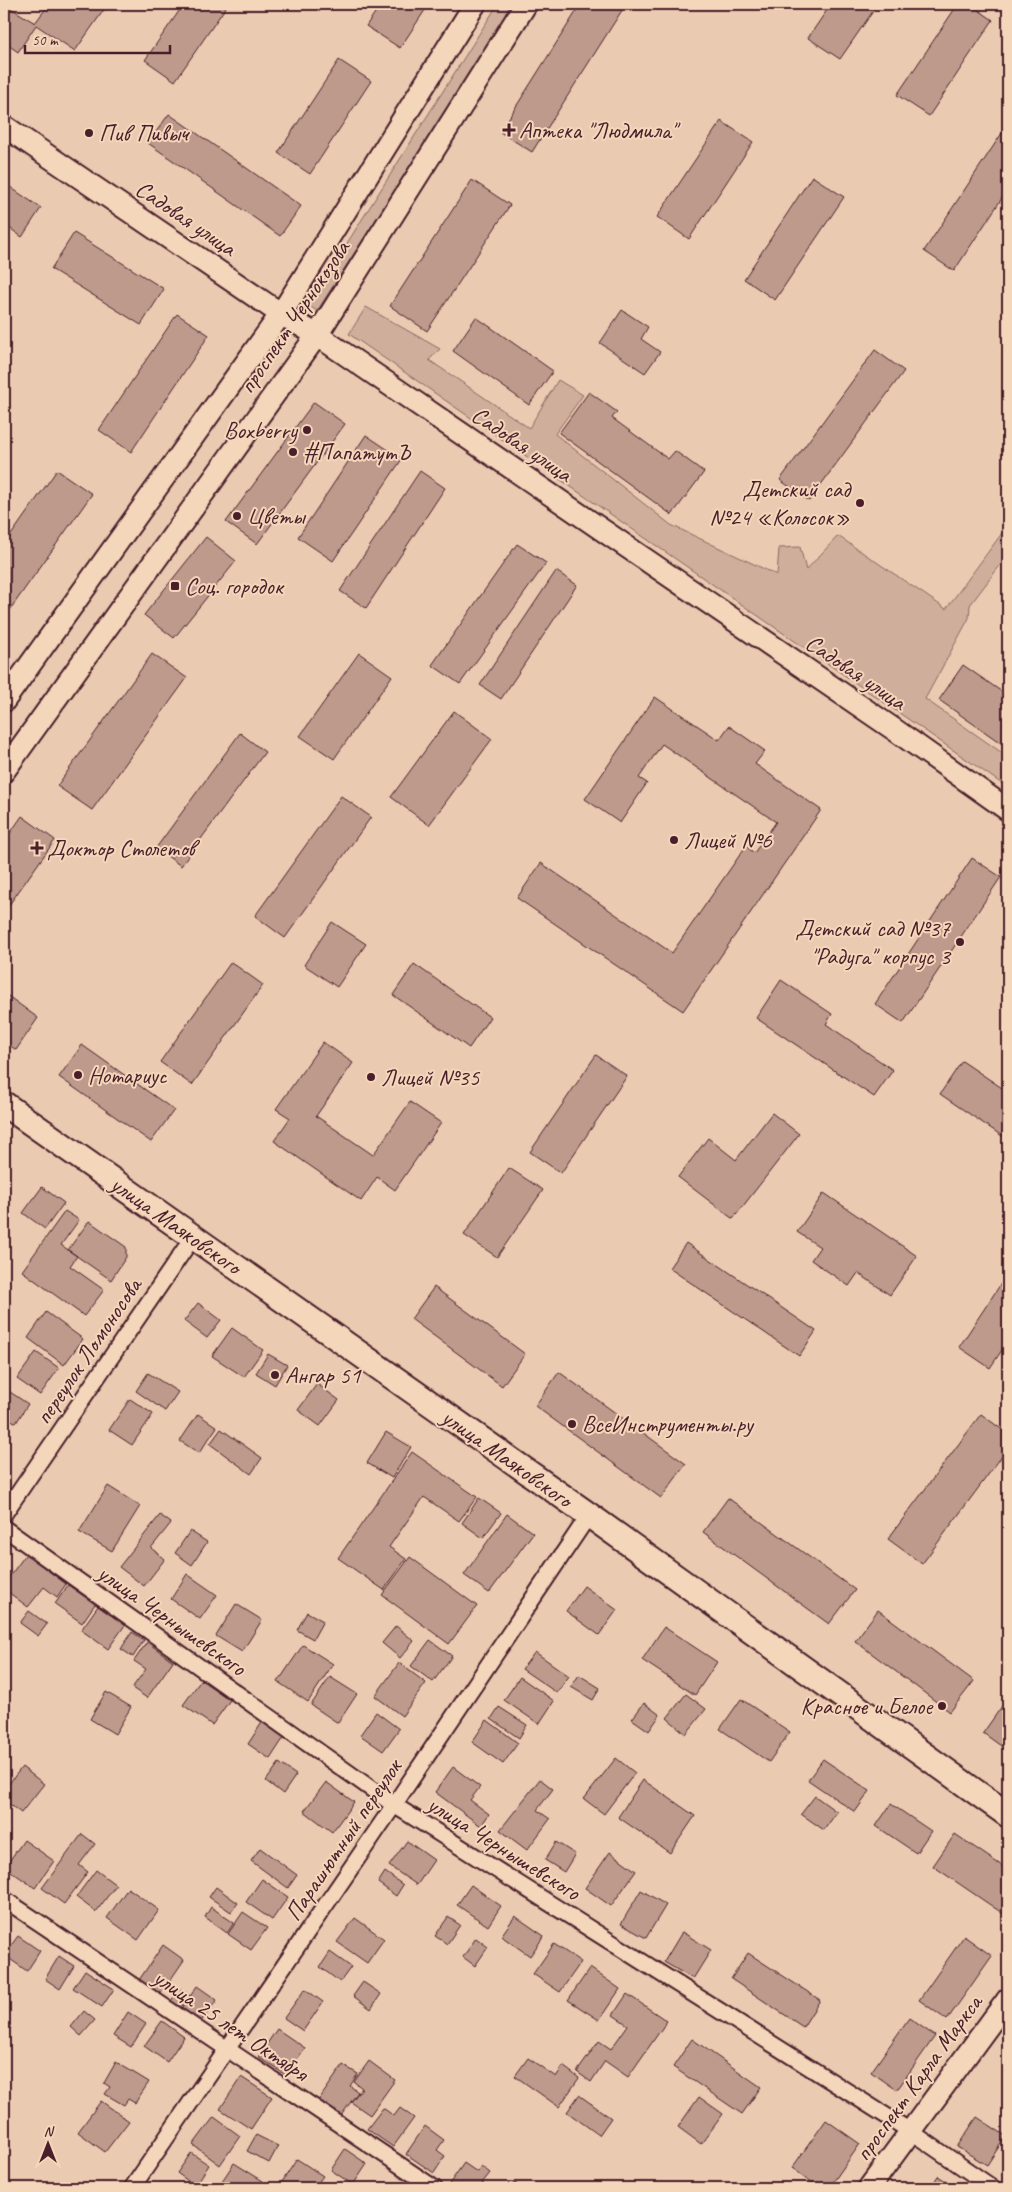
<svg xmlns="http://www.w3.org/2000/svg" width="1012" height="2192" font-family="Caveat,sans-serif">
	<rect width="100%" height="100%" fill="#eacbb1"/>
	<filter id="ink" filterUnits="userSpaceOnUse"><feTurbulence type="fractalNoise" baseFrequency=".02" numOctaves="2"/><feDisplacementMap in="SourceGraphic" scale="10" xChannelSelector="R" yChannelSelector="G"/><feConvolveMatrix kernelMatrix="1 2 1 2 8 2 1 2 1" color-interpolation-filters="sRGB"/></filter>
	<g filter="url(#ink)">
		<path fill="#cfae9b" stroke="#8c6663" d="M498,4H515L317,311L308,305Z
			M366,307L440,349L429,360L529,428L558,380L583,395L555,434L671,525L777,575L779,548L800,547L806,570L838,536L946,609L1008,525V555L970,605L969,618L925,699L1008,757V788L349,334Z"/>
		<path fill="#bd9a8c" stroke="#4a1f2b" d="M4,4L35,23L49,4H108L75,51L36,25L18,52L4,42Z
			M184,4H228L175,81L145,60Z
			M381,4H429L400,48L366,26Z
			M581,4H626L532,152L500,132Z
			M831,4H878L840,59L808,38Z
			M958,4H970L993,20L929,116L897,95Z
			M339,60L371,81L310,174L278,153Z
			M169,114L301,206L280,236L148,143Z
			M721,121L753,142L689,239L657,217Z
			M1008,124V189L954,271L924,251Z
			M812,176L844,197L775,300L744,279Z
			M472,180L510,205L427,331L390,306Z
			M4,183L41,208L22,237L4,224Z
			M74,233L164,289L141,325L51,269Z
			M622,310L648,327L641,339L660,352L645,373L600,343Z
			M177,314L209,335L131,452L99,430Z
			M476,317L553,371L529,405L453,351Z
			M875,350L904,371L809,501L780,480Z
			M589,392L617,412L612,418L668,459L675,451L704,472L672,515L559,433Z
			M314,402L345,424L257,544L226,522Z
			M366,435L402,459L333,561L298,537Z
			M57,470L92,494L9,611L4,607V545Z
			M420,471L445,488L366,608L340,591Z
			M206,537L236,561L174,638L144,615Z
			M517,544L546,563L460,684L432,665Z
			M556,571L577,585L501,699L480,685Z
			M359,653L392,676L334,759L300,736Z
			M152,654L187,678L92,810L57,786Z
			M963,665L1008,696V748L939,700Z
			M655,697L719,740L729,726L765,751L755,764L821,810L683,1011L517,898L541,863L672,953L746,846L754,853L776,822L662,744L639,778L647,783L620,823L585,799Z
			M454,711L492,739L429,825L391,797Z
			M240,733L265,752L181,866L156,848Z
			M341,796L371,817L285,938L255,916Z
			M22,816L55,840L4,912V842Z
			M972,858L1001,877L903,1023L875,1004Z
			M332,922L366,944L337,987L304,965Z
			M231,962L263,985L192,1085L160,1062Z
			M414,964L490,1017L469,1048L393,995Z
			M781,980L832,1014L826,1024L893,1070L874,1097L756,1018Z
			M4,993L38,1018L16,1050L4,1041Z
			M323,1042L353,1063L316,1116L373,1155L410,1102L441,1123L395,1190L377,1177L361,1201L274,1141L290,1118L276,1109Z
			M82,1045L174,1110L151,1142L59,1077Z
			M596,1055L627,1076L561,1173L530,1152Z
			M962,1061L1008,1092V1140L940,1094Z
			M772,1113L799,1134L733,1219L678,1177L708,1138L736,1160Z
			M509,1168L543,1190L497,1257L464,1235Z
			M42,1187L64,1203L45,1229L23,1213Z
			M824,1193L917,1256L890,1295L858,1273L849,1286L811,1260L820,1247L797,1232Z
			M65,1211L79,1220L61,1245L77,1256L70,1266L104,1290L84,1316L22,1271Z
			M89,1221L126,1247V1257L111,1280L68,1250Z
			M686,1243L816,1331L799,1356L669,1268Z
			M1008,1273V1341L990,1368L959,1347Z
			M434,1287L525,1354L502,1386L411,1319Z
			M198,1303L221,1320L207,1338L184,1321Z
			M46,1312L83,1339L64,1365L28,1338Z
			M232,1328L263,1350L244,1377L212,1356Z
			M36,1352L59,1368L40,1395L17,1379Z
			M268,1354L287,1365L275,1385L256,1373Z
			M559,1372L686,1464L661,1498L535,1406Z
			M148,1373L178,1392L165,1411L136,1391Z
			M317,1384L339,1400L320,1426L298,1410Z
			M4,1388L28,1404L16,1423L4,1415Z
			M130,1399L153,1414L132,1445L109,1430Z
			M198,1414L217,1427L199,1453L180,1441Z
			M981,1414L1008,1434V1448L922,1564L888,1539Z
			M4,1426L10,1430L4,1440Z
			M221,1429L262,1458L251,1474L210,1444Z
			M386,1432L411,1447L392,1478L367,1463Z
			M412,1452L477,1497L459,1521L424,1497L389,1547L406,1559L384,1590L338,1558Z
			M108,1486L140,1506L112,1551L79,1532Z
			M479,1498L501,1513L483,1538L462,1523Z
			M728,1498L855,1590L829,1624L703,1532Z
			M507,1514L533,1533L489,1593L464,1575Z
			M160,1515L171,1523L151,1548L165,1559L144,1586L119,1567Z
			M190,1531L207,1542L192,1565L175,1553Z
			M26,1554L66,1584L57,1597L44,1587L28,1607L4,1589V1584Z
			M410,1557L477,1606L449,1644L382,1595Z
			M187,1574L217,1595L200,1619L171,1599Z
			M68,1585L95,1604L82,1623L55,1604Z
			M584,1586L617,1610L599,1635L566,1611Z
			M236,1604L262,1620L242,1652L216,1636Z
			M98,1606L125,1625L108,1649L81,1630Z
			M878,1610L974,1681L950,1712L855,1641Z
			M29,1611L47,1624L38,1636L20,1623Z
			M307,1612L323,1621L313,1639L297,1630Z
			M396,1626L414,1641L400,1658L382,1643Z
			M664,1627L717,1662L695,1695L642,1660Z
			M132,1632L144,1640L133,1657L121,1649Z
			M430,1640L452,1656L433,1682L411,1666Z
			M147,1642L173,1661L147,1698L132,1688L146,1669L134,1661Z
			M303,1645L333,1664L308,1702L278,1682Z
			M535,1652L569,1676L557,1693L522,1669Z
			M399,1663L426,1683L402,1716L375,1696Z
			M579,1675L600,1688L593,1700L571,1687Z
			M330,1677L357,1694L338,1723L311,1705Z
			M520,1677L554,1701L539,1724L504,1700Z
			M201,1680L230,1700L212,1725L183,1705Z
			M106,1692L131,1707L115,1734L90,1719Z
			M686,1694L706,1709L686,1734L667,1718Z
			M741,1699L790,1732L769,1762L720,1729Z
			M1007,1699L1008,1701V1751L983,1733Z
			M644,1703L660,1715L649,1731L632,1719Z
			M499,1707L527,1725L519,1738L491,1719Z
			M376,1712L399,1729L383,1751L360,1735Z
			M487,1720L518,1743L503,1764L472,1742Z
			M263,1721L285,1736L270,1759L248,1744Z
			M616,1758L635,1773L604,1814L584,1799Z
			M823,1759L870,1791L855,1812L808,1780Z
			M279,1763L296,1775L283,1794L266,1781Z
			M22,1767L44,1784L21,1813L4,1800V1790Z
			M453,1767L480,1787L470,1800L489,1814L481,1826L435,1792Z
			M540,1779L553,1789L537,1810L550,1819L527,1850L500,1830Z
			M643,1780L695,1816L670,1853L618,1817Z
			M326,1782L354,1802L332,1832L304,1811Z
			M815,1796L837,1812L824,1830L801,1814Z
			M891,1804L931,1831L916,1853L876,1826Z
			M82,1834L95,1844L79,1865L88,1872L64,1904L42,1888Z
			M955,1834L1008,1870V1917L933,1866Z
			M24,1840L54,1861L35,1888L5,1867Z
			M407,1841L434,1860L417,1885L389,1866Z
			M556,1842L575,1854L564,1872L545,1860Z
			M260,1848L297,1875L288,1888L251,1861Z
			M610,1852L636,1871L611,1906L585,1888Z
			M96,1870L116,1885L96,1912L76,1897Z
			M385,1872L403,1885L396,1896L378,1883Z
			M262,1879L288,1897L272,1920L246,1902Z
			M471,1885L501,1906L488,1926L457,1905Z
			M216,1887L238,1903L231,1912L209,1897Z
			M128,1888L159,1910L138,1940L107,1918Z
			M641,1890L666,1905L646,1938L621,1924Z
			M211,1907L234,1923L227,1933L205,1917Z
			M243,1912L267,1928L251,1950L228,1934Z
			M515,1916L544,1936L530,1956L501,1936Z
			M448,1917L460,1925L447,1944L435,1936Z
			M355,1918L384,1939L367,1963L337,1942Z
			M682,1932L711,1950L693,1979L664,1962Z
			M18,1936L40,1951L27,1971L4,1955Z
			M964,1936L992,1956L947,2020L919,2000Z
			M476,1938L488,1947L475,1966L463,1957Z
			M554,1944L581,1962L560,1992L533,1974Z
			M163,1945L184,1960L160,1995L139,1980Z
			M330,1952L351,1967L340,1982L320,1967Z
			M748,1953L820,2000L803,2027L731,1979Z
			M59,1956L74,1966L60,1989L45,1979Z
			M590,1968L620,1989L599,2020L568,2000Z
			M85,1970L114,1989L102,2007L73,1988Z
			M363,1982L381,1994L371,2009L353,1996Z
			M197,1986L217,2000L200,2023L181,2010Z
			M180,1989L190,1996L180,2009L170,2002Z
			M305,1989L323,2002L303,2031L284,2018Z
			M627,1994L667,2021L628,2077L605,2061L591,2082L577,2072L599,2041L611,2049L628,2025L613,2015Z
			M84,2011L95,2020L81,2036L71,2027Z
			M128,2012L146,2024L131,2047L113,2036Z
			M909,2018L935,2036L897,2090L871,2072Z
			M162,2021L184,2037L167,2062L144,2046Z
			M277,2029L305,2048L286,2075L258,2057Z
			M692,2039L761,2087L742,2114L673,2067Z
			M528,2058L556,2077L563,2066L579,2078L559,2107L515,2076Z
			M369,2061L395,2080L370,2115L351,2102L362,2088L354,2082Z
			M116,2062L149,2082L135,2103L128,2099L124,2105L105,2094L110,2087L104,2083Z
			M343,2065L358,2074L350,2086L358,2092L340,2117L318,2101Z
			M241,2077L272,2097L251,2129L220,2109Z
			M579,2095L611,2118L599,2135L567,2112Z
			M699,2097L723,2114L701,2144L678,2127Z
			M101,2101L129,2121L105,2152L78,2132Z
			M383,2108L394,2116L400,2108L414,2118L393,2147L367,2129Z
			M214,2117L240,2136L220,2165L193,2145Z
			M977,2117L1006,2136L987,2165L957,2147Z
			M826,2120L860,2144L829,2188H820L792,2168Z
			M425,2126L444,2140L437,2150L445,2156L434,2173L406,2154Z
			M256,2135L278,2146L269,2163L247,2151Z
			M345,2149L367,2164L353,2185L331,2170Z
			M191,2153L209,2165L195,2186L177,2173Z
			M297,2159L323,2176L314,2188H278Z
			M234,2163L263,2181L258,2188H227L220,2184Z
			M464,2163L477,2172L481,2166L490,2173L482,2183L489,2188L447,2187Z
			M4,2171L10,2175L4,2184Z
			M938,2176L957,2188H930Z
			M55,2182L64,2188H50Z
			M515,2183L522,2188H511Z"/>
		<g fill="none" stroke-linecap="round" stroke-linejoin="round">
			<defs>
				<path id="street" d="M4,1514L193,1237
					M4,1528L394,1805L910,2131L993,2188
					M4,1899L434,2188
					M132,2188L394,1805L589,1515"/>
				<path id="secondary" d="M4,126L281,314L317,335L895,730L1008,810
					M4,701L281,314L475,4
					M4,771L317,335L526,4
					M869,2188L1008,1999"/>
				<path id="primary" d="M4,1104L589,1515L1008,1815"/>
			</defs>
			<use href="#street" stroke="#4a1f2b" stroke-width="19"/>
			<use href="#secondary" stroke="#4a1f2b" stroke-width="25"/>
			<use href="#primary" stroke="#4a1f2b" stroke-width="28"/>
			<use href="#street" stroke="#f4d6ba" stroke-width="15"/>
			<use href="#secondary" stroke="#f4d6ba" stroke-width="21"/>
			<use href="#primary" stroke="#f4d6ba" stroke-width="24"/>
		</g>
	</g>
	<g fill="#4a1f2b" stroke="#f4d6ba" stroke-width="2">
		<path d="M506.5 122.5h5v5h5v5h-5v5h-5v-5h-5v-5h5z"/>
		<circle cx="89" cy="133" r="5"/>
		<circle cx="307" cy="430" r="5"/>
		<circle cx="293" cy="452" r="5"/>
		<circle cx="860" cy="503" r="5"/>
		<circle cx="237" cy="516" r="5"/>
		<rect x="170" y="581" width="10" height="10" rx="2.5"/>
		<circle cx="674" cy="840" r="5"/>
		<path d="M34.5 840.5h5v5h5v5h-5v5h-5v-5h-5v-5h5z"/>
		<circle cx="960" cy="942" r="5"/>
		<circle cx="78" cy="1075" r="5"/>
		<circle cx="371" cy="1077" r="5"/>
		<circle cx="275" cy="1375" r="5"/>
		<circle cx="572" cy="1424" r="5"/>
		<circle cx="942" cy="1706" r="5"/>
	</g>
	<g text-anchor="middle" stroke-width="4" stroke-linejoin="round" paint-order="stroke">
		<g font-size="24" fill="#4a1f2b" stroke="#f4d6ba" text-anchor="start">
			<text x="519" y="138">Аптека "Людмила"</text>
			<text x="99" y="141">Пив Пивыч</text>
			<text x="297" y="438" text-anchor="end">Boxberry</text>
			<text x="303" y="460">#ПапатутЪ</text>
			<text x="850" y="497" text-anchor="end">Детский сад<tspan x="850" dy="28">№24 «Колосок»</tspan></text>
			<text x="247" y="524">Цветы</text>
			<text x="185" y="594">Соц. городок</text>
			<text x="684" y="848">Лицей №6</text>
			<text x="47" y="856">Доктор Столетов</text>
			<text x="950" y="936" text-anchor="end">Детский сад №37<tspan x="950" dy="28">"Радуга" корпус 3</tspan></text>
			<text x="88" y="1083">Нотариус</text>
			<text x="381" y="1085">Лицей №35</text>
			<text x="285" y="1383">Ангар 51</text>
			<text x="582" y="1432">ВсеИнструменты.ру</text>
			<text x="932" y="1714" text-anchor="end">Красное и Белое</text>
		</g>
		<g font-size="24" fill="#4a1f2b" stroke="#f4d6ba">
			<text transform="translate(186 218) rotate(34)" y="8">Садовая улица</text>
			<text transform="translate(294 317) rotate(-56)" y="8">проспект Чернокозова</text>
			<text transform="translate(522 444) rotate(34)" y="8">Садовая улица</text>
			<text transform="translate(856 672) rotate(34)" y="8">Садовая улица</text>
			<text transform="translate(176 1225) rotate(35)" y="8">улица Маяковского</text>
			<text transform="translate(88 1351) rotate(-56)" y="8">переулок Ломоносова</text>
			<text transform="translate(507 1458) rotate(35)" y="8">улица Маяковского</text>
			<text transform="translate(172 1620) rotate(35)" y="8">улица Чернышевского</text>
			<text transform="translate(343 1840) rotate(-56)" y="8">Парашютный переулок</text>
			<text transform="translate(504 1848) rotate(32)" y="8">улица Чернышевского</text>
			<text transform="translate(231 2025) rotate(34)" y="8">улица 25 лет Октября</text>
			<text transform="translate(918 2078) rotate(-54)" y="8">проспект Карла Маркса</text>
		</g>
	</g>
	<rect width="1012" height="2192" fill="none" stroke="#f4d6ba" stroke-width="20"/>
	<rect x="10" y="10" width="992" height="2172" fill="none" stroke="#4a1f2b" stroke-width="2" filter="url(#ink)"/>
	<g transform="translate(48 2144)" stroke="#f4d6ba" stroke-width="4" paint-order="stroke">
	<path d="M0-4L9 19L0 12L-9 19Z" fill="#4a1f2b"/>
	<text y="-8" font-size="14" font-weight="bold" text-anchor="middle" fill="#4a1f2b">N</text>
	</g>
	<path d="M25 45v8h145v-8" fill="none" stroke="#4a1f2b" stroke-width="2.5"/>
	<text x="32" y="45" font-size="15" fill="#4a1f2b" stroke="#f4d6ba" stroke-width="4" paint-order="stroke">50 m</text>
</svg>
